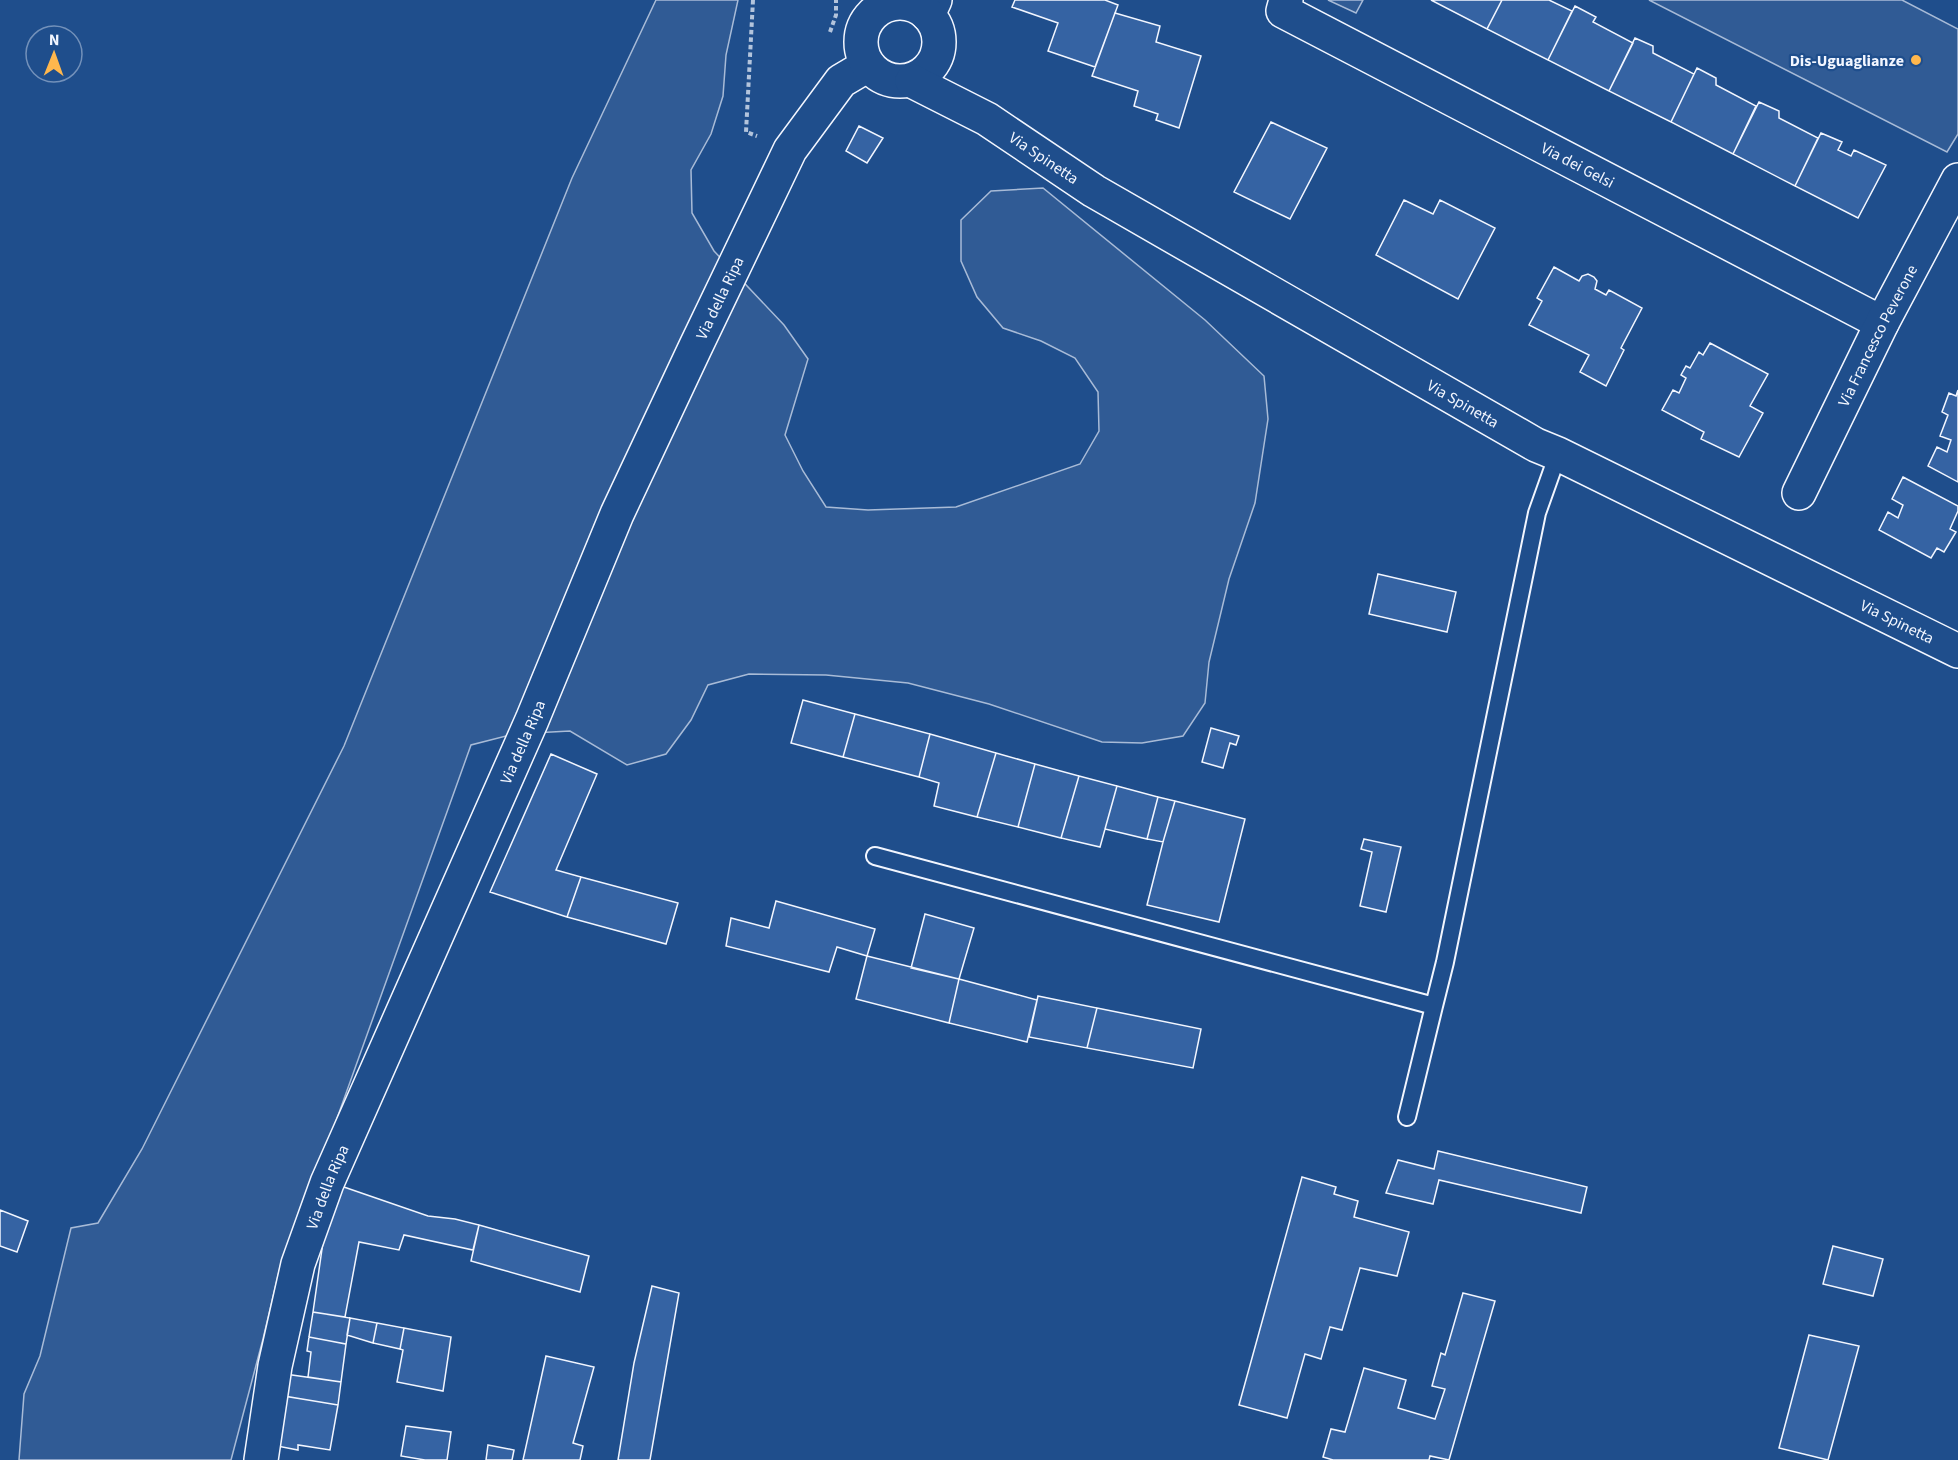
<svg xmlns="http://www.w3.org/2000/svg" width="1958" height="1460" font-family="'Source Sans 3',sans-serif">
	<rect width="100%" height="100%" fill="#1f4e8c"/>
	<path fill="#305b95" stroke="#a8bbd7" stroke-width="1.5" d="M656,0H738L726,55L723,96L711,134L691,170L692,213L714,251L784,325L808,359L785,435L803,471L826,507L868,510L956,507L1080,464L1099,431L1098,392L1075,358L1041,341L1003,328L977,297L961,261V220L991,191L1043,188L1205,320L1264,376L1268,419L1255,503L1229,579L1209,662L1205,703L1183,736L1142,743L1102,742L989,704L908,683L826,675L749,674L708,685L691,720L666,754L627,765L570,731L514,734L471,745L321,1163L282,1259L263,1339L231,1460H19L24,1394L40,1356L71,1228L98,1223L142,1149L344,746L572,178Z
		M1328,0H1363L1356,13Z
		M1649,0H1902L1958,29V134L1947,152Z"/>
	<path fill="#3563a3" stroke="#f2f6ff" stroke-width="1.5" d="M1015,0H1105L1118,5L1095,67L1048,51L1058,23L1012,7Z
		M1431,0H1502L1487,29Z
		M1502,0H1549L1572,11L1548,60L1487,29Z
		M1575,6L1596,17L1593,22L1633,43L1609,91L1548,60Z
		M1115,13L1160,26L1156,42L1201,56L1179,128L1156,120L1158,114L1134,106L1138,91L1092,76Z
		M1635,38L1653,46V53L1694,74L1671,122L1609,91Z
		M1697,68L1716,78V85L1756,106L1733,154L1671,122Z
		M1759,102L1779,111V118L1818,138L1795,186L1733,154Z
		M1271,122L1327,148L1290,219L1234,192Z
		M859,126L883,138L867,163L846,151Z
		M1821,133L1842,142L1838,150L1851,156L1854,150L1886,165L1858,218L1795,186Z
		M1404,200L1433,214L1440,200L1495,228L1458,299L1376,255Z
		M1554,267L1579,281L1582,276L1588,274L1594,277L1597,281L1595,289L1606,295L1609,290L1642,308L1621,348L1624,350L1606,386L1580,372L1589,355L1529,325L1542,301L1537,298Z
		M1710,343L1768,374L1750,406L1763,413L1739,457L1701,439L1704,432L1662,410L1673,390L1679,393L1686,378L1681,375L1686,366L1690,368L1699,352L1703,355Z
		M1958,390V482L1928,466L1937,447L1947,452L1951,440L1940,436L1948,415L1942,412L1949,393L1956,396Z
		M1903,477L1958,506V511L1950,529L1956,532L1944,552L1937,548L1931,558L1879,530L1888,512L1898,518L1903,505L1892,499Z
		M1378,574L1456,592L1447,632L1369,614Z
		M803,700L855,714L843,757L791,743Z
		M855,714L930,734L919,777L843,757Z
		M1211,728L1239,736L1236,745L1230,743L1223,768L1202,762Z
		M930,734L996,753L977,817L934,806L939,783L919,777Z
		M996,753L1035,764L1018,827L977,817Z
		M551,754L597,774L556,870L581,877L567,917L490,892Z
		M1035,764L1079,776L1061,838L1018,827Z
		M1079,776L1117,786L1100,847L1061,838Z
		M1117,786L1158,797L1147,839L1105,829Z
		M1158,797L1175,801L1163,842L1147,839Z
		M1175,801L1245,819L1219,922L1147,905L1163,842Z
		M1364,839L1401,847L1386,912L1360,906L1372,852L1361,849Z
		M581,877L678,903L666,944L567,917Z
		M776,901L875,929L867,956L837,947L829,972L726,946L731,918L769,928Z
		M925,914L974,928L959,979L911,968Z
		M867,956L959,979L949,1023L856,999Z
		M959,979L1037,1000L1027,1042L949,1023Z
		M1038,996L1097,1008L1087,1048L1029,1037Z
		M1097,1008L1201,1029L1193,1068L1087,1048Z
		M1438,1151L1587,1187L1581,1213L1439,1180L1433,1204L1386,1193L1398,1160L1434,1169Z
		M1302,1177L1336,1187L1334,1194L1358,1201L1354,1217L1409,1232L1397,1276L1360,1268L1342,1330L1330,1327L1321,1359L1305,1354L1287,1418L1239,1405Z
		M341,1186L428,1216L455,1219L479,1225L473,1250L404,1235L399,1250L359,1242L345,1317L313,1312L325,1228Z
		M0,1210L28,1221L17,1252L0,1246Z
		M479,1225L589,1256L580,1292L471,1261Z
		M1833,1246L1883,1259L1873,1296L1823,1284Z
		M652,1286L679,1293L650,1460H618L634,1363Z
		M1463,1293L1495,1301L1449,1460L1430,1456L1429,1460H1333L1323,1457L1331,1429L1345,1432L1364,1368L1406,1380L1398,1408L1435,1419L1445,1389L1432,1386L1441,1353L1445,1355Z
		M313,1312L350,1318L346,1344L309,1337Z
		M350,1318L377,1323L373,1343L347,1335Z
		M377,1323L404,1328L400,1349L373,1343Z
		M404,1328L451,1337L443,1391L397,1382L403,1350L400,1349Z
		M1809,1335L1859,1346L1828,1460L1779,1448Z
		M309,1337L346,1344L341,1382L308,1377L311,1352L307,1351Z
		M546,1356L594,1367L573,1443L583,1446L580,1460H523Z
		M285,1374L341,1382L338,1405L284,1396Z
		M284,1396L338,1405L330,1450L298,1445V1450L277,1446Z
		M406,1426L451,1432L447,1460H425L401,1456Z
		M488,1445L514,1450L512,1460H486Z"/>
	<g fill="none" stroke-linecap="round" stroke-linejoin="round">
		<defs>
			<path id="lane" d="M875,856L1434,1006L1445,962L1537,513L1558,454
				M1407,1117L1434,1006"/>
			<g id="street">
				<path id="s1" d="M1286,0L1283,11L1882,323"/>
				<path d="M928,15L935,0"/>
				<path id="s2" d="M1799,493L1882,323L1958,180"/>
				<path id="s3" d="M261,1460L275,1366L298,1264L327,1183L532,720L617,514L695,348L790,150L841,81L868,65"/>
			</g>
			<g id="secondary">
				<circle cx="900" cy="42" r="39"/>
				<path id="s4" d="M912,81L987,119L1094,191L1536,445L1558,454L1958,651"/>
			</g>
		</defs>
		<use href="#lane" stroke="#f2f6ff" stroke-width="20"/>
		<use href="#street" stroke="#f2f6ff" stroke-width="36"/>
		<use href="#secondary" stroke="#f2f6ff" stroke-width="36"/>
		<path stroke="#b3c4dc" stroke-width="4" stroke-dasharray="4.5 3" stroke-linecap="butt" d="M753,0L746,132L757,136
			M830,32L836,15V0"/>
		<use href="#lane" stroke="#1f4e8c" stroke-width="16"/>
		<use href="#street" stroke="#1f4e8c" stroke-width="33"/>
		<use href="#secondary" stroke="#1f4e8c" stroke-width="33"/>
	</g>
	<circle fill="#ffb74d" stroke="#1f4e8c" stroke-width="2" cx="1916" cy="60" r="6"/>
	<g text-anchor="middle" stroke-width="4.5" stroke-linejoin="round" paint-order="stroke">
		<g font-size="16" font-weight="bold" fill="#f2f6ff" stroke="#1f4e8c" text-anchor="end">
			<text x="1904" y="66">Dis-Uguaglianze</text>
		</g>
		<g font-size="16" fill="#f2f6ff" stroke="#1f4e8c">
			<text dy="6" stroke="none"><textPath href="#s4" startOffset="153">Via Spinetta</textPath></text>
			<text dy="6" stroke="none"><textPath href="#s1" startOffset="344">Via dei Gelsi</textPath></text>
			<text dy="6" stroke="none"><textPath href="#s3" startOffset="1254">Via della Ripa</textPath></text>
			<text dy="6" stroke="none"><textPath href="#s2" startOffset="176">Via Francesco Peverone</textPath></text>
			<text dy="6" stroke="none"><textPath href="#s4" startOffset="639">Via Spinetta</textPath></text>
			<text dy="6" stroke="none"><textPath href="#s4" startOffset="1125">Via Spinetta</textPath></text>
			<text dy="6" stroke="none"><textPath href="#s3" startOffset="768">Via della Ripa</textPath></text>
			<text dy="6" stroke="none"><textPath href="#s3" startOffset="282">Via della Ripa</textPath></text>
		</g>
	</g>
	<g transform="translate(54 54) rotate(1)"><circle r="28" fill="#1f4e8c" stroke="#7391ba" stroke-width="1.5"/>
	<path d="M0-4.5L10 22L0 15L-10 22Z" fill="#ffb74d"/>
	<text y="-9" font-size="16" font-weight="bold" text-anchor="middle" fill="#f2f6ff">N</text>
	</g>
</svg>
